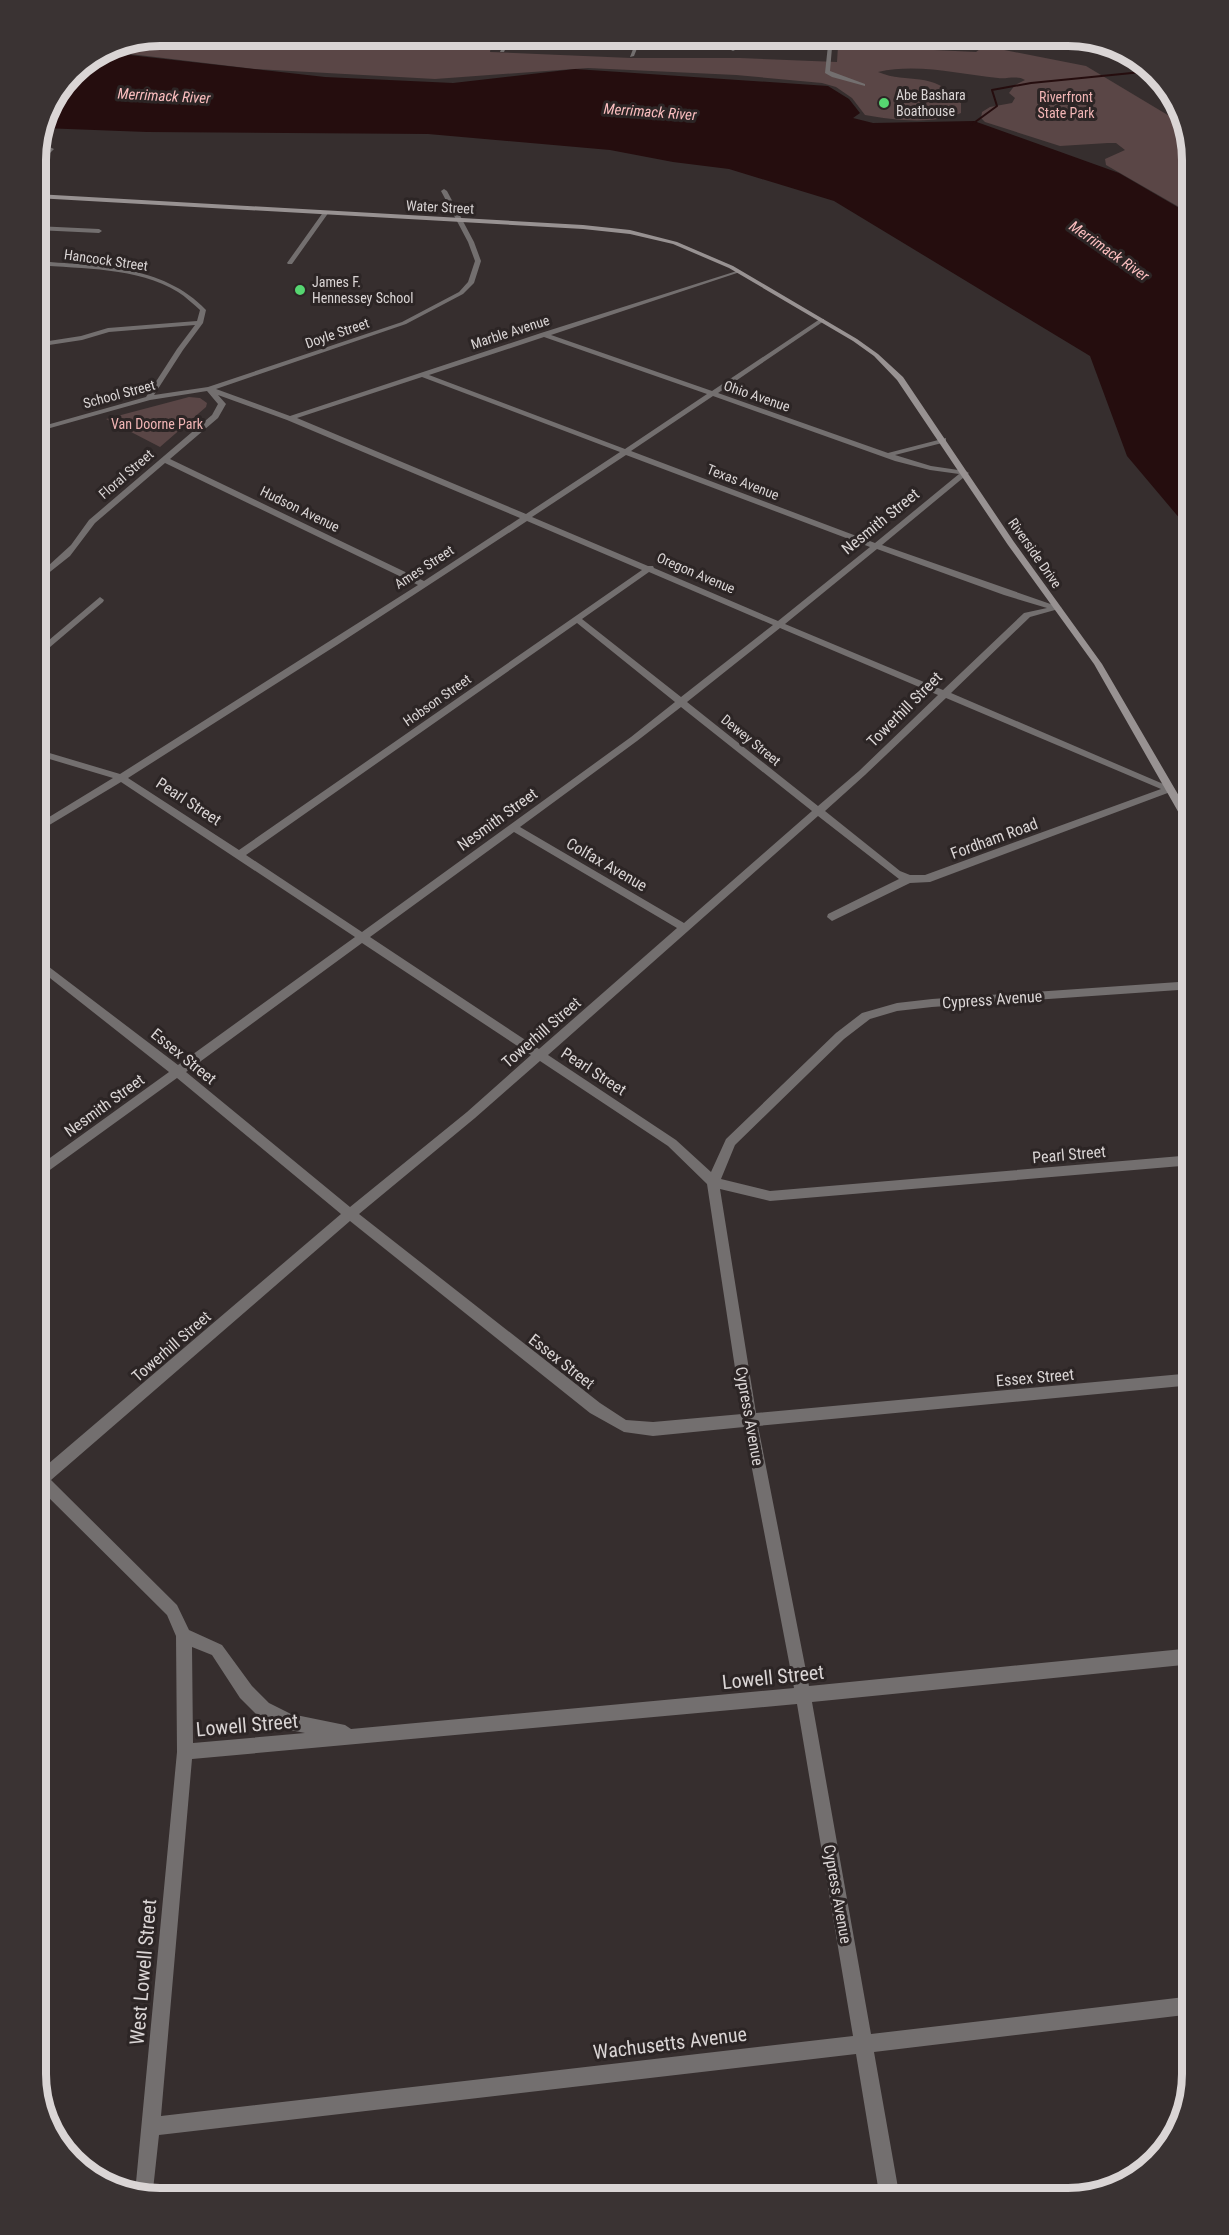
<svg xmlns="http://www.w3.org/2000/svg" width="1229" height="2235" font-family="'Roboto Condensed',sans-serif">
	<rect width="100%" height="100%" fill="#362e2e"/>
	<path fill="#5a4646" d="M160,36H357L397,44L491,47L490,52L631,58H740L837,62L838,46L876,47V42L934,44V50L976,52L984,46L1086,66L1186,126L1193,160V215L1106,165L1105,159L1125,150L1116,143H1108L1060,146L985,122L981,118L982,112L990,107L1012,103L1015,98L1009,93L1015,85L1025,80C1018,75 1008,79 998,78C958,74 918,63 878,72C909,85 931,69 961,102V113C932,125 894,120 865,115L852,98L836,87L822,83L736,75L588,68L435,79L255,69L105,51L113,45Z
		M189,397L200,398L207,403L206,407L160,447L106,419Z"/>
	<path fill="#250d0e" d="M103,52L325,77L453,83L575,69L828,86L849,99L860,113L853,118L873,123L974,121L1119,173L1193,216V574L1181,520L1127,456L1090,356L834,201L729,169L673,162L610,150L428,134L147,132L42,128L46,112L73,72Z"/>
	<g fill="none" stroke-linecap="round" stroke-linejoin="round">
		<path stroke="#250d0e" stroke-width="2" d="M971,125L997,106L992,90L1031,83L1152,71"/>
		<path fill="#736f6f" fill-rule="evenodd" d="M507,36H511L504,52H500Z
			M638,36H642L634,56L630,57Z
			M734,36H738L735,50L733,51L731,50Z
			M829,36H833L830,71L865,84V86L832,77L825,73Z
			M39,142L54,149L36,167V161L47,150L38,146Z
			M444,189L447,191L474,242L481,261L474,283L463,294L406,324L216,389L290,416L541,333L740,270V272L551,335L712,391L820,319H824V321L718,393L888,453L946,438V442L895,455L931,466L965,471L969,473L882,545L1062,608L1030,617L951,693L1175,789L1173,791L930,882L910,883L832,921L827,917L828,914L899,879L818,816L548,1055L676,1140L711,1172L726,1139L836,1033L862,1013L897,1003L932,999L1193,981V989L932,1007L897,1011L870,1019L844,1039L735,1145L721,1179L770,1191L1193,1155V1165L770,1201L720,1189L756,1413L1193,1373V1385L758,1426L809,1686L1193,1648V1664L812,1702L871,2034L1193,1996V2014L874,2052L900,2199H880L856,2054L159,2135L152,2199L135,2193L177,1752L176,1636L167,1615L36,1485V1468L41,1470L341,1214L177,1078L36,1180V1168L169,1072L36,967V957L178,1065L355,937L121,782L36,833V825L113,778L36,755V749L120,774L418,585L165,463L95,523L70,556L36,583V577L71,545L89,520L212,415L218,404L207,391L150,400L36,432V428L146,397L177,349L195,325L109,332L82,340L36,347V343L81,336L108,328L197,321L200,310C193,304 186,297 178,292C137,267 83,269 36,265V261C95,266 163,264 206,310L203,323L183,350L154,395L208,387L402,322L459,292L468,282L475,261L468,242L441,191ZM544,337L707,394L625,449L429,375ZM422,377L620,452L526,514L297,418ZM218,395L287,420L520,518L424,581L170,459L218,418L226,404ZM713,396L895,461L930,470L959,474L875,543L631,451ZM626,455L870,547L778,621L654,568L653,566H648L532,517ZM527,521L642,570L239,850L128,778L337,645ZM877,549L1004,595L1047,608L1024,613L943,690L785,624ZM649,572L773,625L681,697L582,619ZM577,623L675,702L631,737L362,932L246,855ZM780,628L938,695L859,771L818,806L687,702ZM946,698L1161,789L925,875H910L900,871L825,811L865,775ZM681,707L812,811L684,923L520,827L637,741ZM514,832L677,928L539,1049L370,937ZM362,943L531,1055L467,1112L350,1207L186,1072ZM540,1061L668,1146L707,1184L742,1414L653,1422L626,1420L600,1403L359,1214L475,1118ZM350,1221L590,1413L624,1432L653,1436L744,1427L794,1688L351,1729L345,1725L291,1714L269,1703L252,1686L222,1645L189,1630L177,1605L51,1480ZM192,1647L212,1655L240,1698L257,1715L290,1730L305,1733L193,1743ZM797,1704L853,2036L161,2116L192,1759Z
			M46,195L51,196L36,209V204Z
			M324,211L329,212L292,264H288L287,263Z
			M36,226L99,229L102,231L99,233L36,230Z
			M100,597L104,600L103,602L36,659V651Z"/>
		<path fill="#989292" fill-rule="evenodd" d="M36,194L583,225L630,230L677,242L733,266L857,339L878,354L903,377L1014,542L1102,664L1193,820V832L1188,829L1094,664L1008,545L897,380L874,356L853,341L729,268L673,244L630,234L583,229L36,198Z"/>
	</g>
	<g fill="#56d671" stroke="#2c2525" stroke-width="2">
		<circle cx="884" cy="103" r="6"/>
		<circle cx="300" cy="290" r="6"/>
	</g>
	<g text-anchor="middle" stroke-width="6" stroke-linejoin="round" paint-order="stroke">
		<g font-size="14" fill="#dad5d5" stroke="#2c2525" text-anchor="start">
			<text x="896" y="100">Abe Bashara<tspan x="896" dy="16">Boathouse</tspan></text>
			<text x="312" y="287">James F.<tspan x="312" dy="16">Hennessey School</tspan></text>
		</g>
		<g font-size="14" fill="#f1b5b5" stroke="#2c2525">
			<text x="1066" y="102">Riverfront<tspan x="1066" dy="16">State Park</tspan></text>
			<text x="157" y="429">Van Doorne Park</text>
		</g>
		<g font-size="14" fill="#dad5d5" stroke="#2c2525">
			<text transform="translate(440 207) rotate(3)" y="5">Water Street</text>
			<text transform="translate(106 260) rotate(8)" y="5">Hancock Street</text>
			<text transform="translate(510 332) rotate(-18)" y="5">Marble Avenue</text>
			<text transform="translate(337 333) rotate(-19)" y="5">Doyle Street</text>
			<text transform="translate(119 394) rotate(-15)" y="5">School Street</text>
			<text transform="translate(757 396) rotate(19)" y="5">Ohio Avenue</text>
			<text transform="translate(126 474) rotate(-41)" y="5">Floral Street</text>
			<text transform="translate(743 482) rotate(21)" y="5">Texas Avenue</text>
			<text transform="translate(300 509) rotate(26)" y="5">Hudson Avenue</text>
			<text transform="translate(1035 553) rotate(55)" y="5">Riverside Drive</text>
			<text transform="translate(424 567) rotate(-33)" y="5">Ames Street</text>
			<text transform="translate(696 573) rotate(23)" y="5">Oregon Avenue</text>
			<text transform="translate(437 700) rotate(-35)" y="5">Hobson Street</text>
			<text transform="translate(751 740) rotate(39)" y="5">Dewey Street</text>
		</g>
		<g font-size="15" font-style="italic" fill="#fbbebf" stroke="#2c2525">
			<text transform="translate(164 96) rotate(3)" y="5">Merrimack River</text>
			<text transform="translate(650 112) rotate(4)" y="5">Merrimack River</text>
			<text transform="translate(1109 251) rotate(35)" y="5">Merrimack River</text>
		</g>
		<g font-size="16" fill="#dad5d5" stroke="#2c2525">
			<text transform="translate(880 521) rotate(-39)" y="6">Nesmith Street</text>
			<text transform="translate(904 709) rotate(-45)" y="6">Towerhill Street</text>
			<text transform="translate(189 801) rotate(33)" y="6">Pearl Street</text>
			<text transform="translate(497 819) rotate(-36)" y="6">Nesmith Street</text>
			<text transform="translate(994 838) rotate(-20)" y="6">Fordham Road</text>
			<text transform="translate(607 864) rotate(30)" y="6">Colfax Avenue</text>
			<text transform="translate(992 999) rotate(-4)" y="6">Cypress Avenue</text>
			<text transform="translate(541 1032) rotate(-41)" y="6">Towerhill Street</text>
			<text transform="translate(184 1056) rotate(39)" y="6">Essex Street</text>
			<text transform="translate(594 1071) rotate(33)" y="6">Pearl Street</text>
			<text transform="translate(104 1105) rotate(-36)" y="6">Nesmith Street</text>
			<text transform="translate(1069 1154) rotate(-5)" y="6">Pearl Street</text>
			<text transform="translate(171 1346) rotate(-41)" y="6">Towerhill Street</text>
			<text transform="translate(562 1361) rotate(38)" y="6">Essex Street</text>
			<text transform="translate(1035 1377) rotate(-5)" y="6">Essex Street</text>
			<text transform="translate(750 1416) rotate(80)" y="6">Cypress Avenue</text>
			<text transform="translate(838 1894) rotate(80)" y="6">Cypress Avenue</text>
		</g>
		<g font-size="20" fill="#dad5d5" stroke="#2c2525">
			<text transform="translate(773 1677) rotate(-6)" y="7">Lowell Street</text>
			<text transform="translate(247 1725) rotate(-5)" y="7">Lowell Street</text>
			<text transform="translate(143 1972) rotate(-85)" y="7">West Lowell Street</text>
			<text transform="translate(670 2043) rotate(-7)" y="7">Wachusetts Avenue</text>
		</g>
	</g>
	<path d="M0 0H1229V2235H0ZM160 46H1068A114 114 0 0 1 1182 160V2074A114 114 0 0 1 1068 2188H160A114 114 0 0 1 46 2074V160A114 114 0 0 1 160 46Z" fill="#3a3333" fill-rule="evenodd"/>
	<path fill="none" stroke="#dad5d5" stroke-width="8" d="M160 46H1068A114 114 0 0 1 1182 160V2074A114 114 0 0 1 1068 2188H160A114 114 0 0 1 46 2074V160A114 114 0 0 1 160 46Z"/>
</svg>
